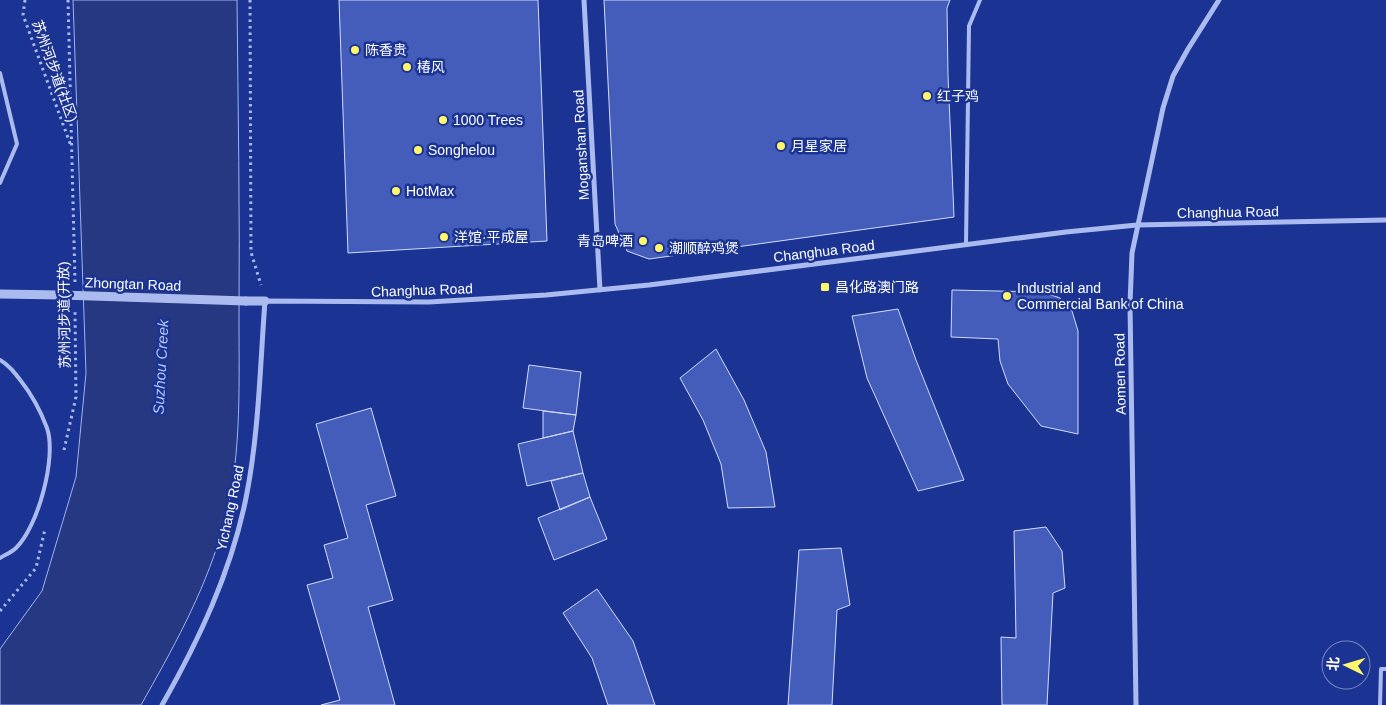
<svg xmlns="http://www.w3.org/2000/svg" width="1386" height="705" font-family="Arial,'Noto Sans SC',sans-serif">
	<rect width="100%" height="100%" fill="#1b3493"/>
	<path fill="#263881" stroke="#9fb2f1" d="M73,0H237C238,107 240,214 239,321C239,391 242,466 221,534C203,595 172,650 141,705H0V649L42,591L76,477L86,373Z"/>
	<path fill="#445dba" stroke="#d3dcfb" d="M339,0H538L547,241L348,253Z
		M604,0H950L947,8L948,75L954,217L649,259L627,251L615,224Z
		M952,290L1043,292L1060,298L1072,311L1078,331V434L1041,426L1008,384L1000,361L998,339L951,337Z
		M898,309L916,360L964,480L918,491L867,378L852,316Z
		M716,349L744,400L766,452L775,507L728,508L721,464L703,420L680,378Z
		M529,365L581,372L576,415L523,408Z
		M371,408L396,496L366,505L393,600L368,607L395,705H321L340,700L307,585L333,578L324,545L348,538L316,424Z
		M543,411L576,415L573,431L543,438Z
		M573,431L583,473L527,486L518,444Z
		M583,473L590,497L560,510L551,481Z
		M590,497L607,539L554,560L538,518Z
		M1046,527L1062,551L1065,588L1053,593L1047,705H1002L1001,637L1016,638L1014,531Z
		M841,548L850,605L837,610L832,705H788L799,550Z
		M597,589L633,641L655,705H608L592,658L563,613Z"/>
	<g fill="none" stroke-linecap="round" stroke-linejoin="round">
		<path stroke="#acbbef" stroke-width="3" stroke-dasharray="2.5 4" stroke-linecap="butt" d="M25,0L23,15L71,146
			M68,0L75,282
			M250,0L251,252L261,285
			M64,450L76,397L75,311
			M0,611L36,568L45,529"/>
		<path stroke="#acbbef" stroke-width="4" d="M0,73L17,144L0,183
			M966,244L969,26L980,0
			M0,360C9,365 15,373 21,381C32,395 41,412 47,428C57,457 38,527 16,548C12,552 5,555 0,558
			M1380,705L1381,669H1386"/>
		<path stroke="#acbbef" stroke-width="5" d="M584,0L600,290
			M162,705C199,640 231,572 246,498C259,433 260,366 265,301L429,302L546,295L649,285L1066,232L1137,225L1386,220
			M1136,705L1130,304L1132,253L1163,108L1173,76L1188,49L1219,0"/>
		<path stroke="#acbbef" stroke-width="9" d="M0,294L61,295
			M246,301H265"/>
		<path stroke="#acbbef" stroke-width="9" d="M61,295L246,301"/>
	</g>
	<g fill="#fff66a" stroke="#1b3493" stroke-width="2">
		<circle cx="355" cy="50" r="5"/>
		<circle cx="407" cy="67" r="5"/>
		<circle cx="927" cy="96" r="5"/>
		<circle cx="443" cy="120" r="5"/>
		<circle cx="781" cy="146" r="5"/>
		<circle cx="418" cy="150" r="5"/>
		<circle cx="396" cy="191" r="5"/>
		<circle cx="444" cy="237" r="5"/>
		<circle cx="643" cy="241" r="5"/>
		<circle cx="659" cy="248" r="5"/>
		<rect x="820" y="282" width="10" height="10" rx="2.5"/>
		<circle cx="1007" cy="296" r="5"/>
	</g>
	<g text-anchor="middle" stroke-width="5" stroke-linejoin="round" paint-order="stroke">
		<g font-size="14" fill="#fff" stroke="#1b3493" text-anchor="start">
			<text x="365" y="55">陈香贵</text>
			<text x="417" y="72">椿风</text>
			<text x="937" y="101">红子鸡</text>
			<text x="453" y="125">1000 Trees</text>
			<text x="791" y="151">月星家居</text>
			<text x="428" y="155">Songhelou</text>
			<text x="406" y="196">HotMax</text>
			<text x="454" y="242">洋馆·平成屋</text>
			<text x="633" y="246" text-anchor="end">青岛啤酒</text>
			<text x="669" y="253">潮顺醉鸡煲</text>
			<text x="835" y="292">昌化路澳门路</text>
			<text x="1017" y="293">Industrial and<tspan x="1017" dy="16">Commercial Bank of China</tspan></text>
		</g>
		<g font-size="14" fill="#fff" stroke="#1b3493">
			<text transform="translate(55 71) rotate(70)" y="5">苏州河步道(社区)</text>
			<text transform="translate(581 145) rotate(-93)" y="5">Moganshan Road</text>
			<text transform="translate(1228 212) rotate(-1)" y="5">Changhua Road</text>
			<text transform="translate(824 251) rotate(-7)" y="5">Changhua Road</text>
			<text transform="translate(133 284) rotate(2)" y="5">Zhongtan Road</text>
			<text transform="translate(422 290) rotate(-2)" y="5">Changhua Road</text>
			<text transform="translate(64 315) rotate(-91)" y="5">苏州河步道(开放)</text>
			<text transform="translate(1120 374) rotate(-91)" y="5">Aomen Road</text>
			<text transform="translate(230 508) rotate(-78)" y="5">Yichang Road</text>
		</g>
		<g font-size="15" font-style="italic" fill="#b9c6f6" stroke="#1b3493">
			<text transform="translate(161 367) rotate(-87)" y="5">Suzhou Creek</text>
		</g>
	</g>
	<g transform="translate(1346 665) rotate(275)"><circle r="24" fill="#1b3493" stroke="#7685be"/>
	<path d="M0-4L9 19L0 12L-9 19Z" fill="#fff66a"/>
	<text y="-8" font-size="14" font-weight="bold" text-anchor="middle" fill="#ffffff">北</text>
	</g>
</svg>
